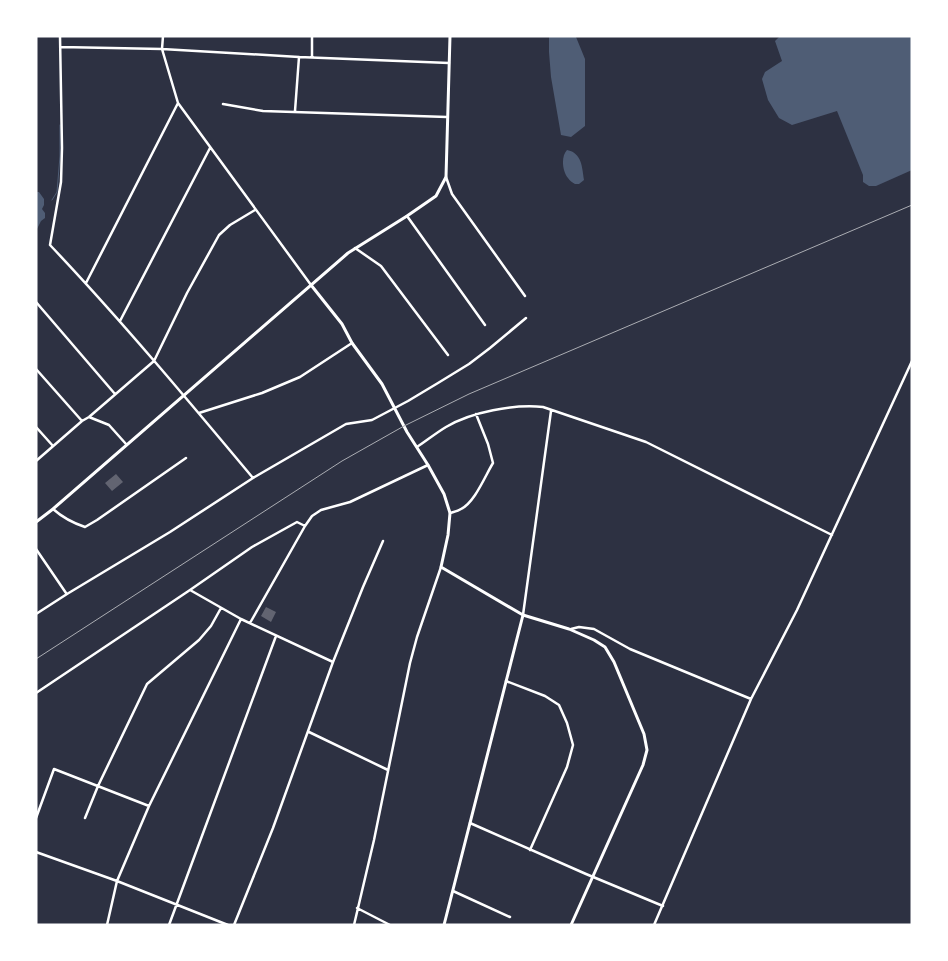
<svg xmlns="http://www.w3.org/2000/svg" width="948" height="961" font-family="Barlow,sans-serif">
	<rect width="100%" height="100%" fill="#2d3142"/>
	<path fill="#4f5d75" d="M549,36L576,37L585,59V126L571,137L561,135L551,77L549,52Z
		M780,36H912V170L876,186H869L863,182V175L837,111L792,125L779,118L768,100L762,79L765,72L782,61L775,41Z
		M567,150C582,153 582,167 584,180L579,184H575C572,182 570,181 568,178C562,171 561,156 567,150Z
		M36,192H39L44,199V205L42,209L45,213V218L41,221L36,231Z"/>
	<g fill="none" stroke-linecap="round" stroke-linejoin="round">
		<path stroke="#4f5d75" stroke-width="1" d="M52,200L57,192L60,156V125"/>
	</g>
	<path fill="#626471" d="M116,474L123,482L112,491L105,483Z
		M266,607L276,612L271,622L261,616Z"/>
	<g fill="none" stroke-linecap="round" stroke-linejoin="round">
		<path stroke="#fff" stroke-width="2.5" d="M60,36L62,148L61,182L50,245C121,320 187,399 253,478
			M163,36L162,49L178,103L311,285
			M61,47L162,49L299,57L449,63
			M312,57V36
			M223,104L263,111L447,117
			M295,111L299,57
			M446,177L452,194L525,296
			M407,216L485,325
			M355,248L381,266L448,355
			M86,283L178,103
			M36,302L115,394
			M120,321L210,148
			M36,369L82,421
			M199,413L262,393L300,377L352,343
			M89,417L109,425L126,444
			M36,427L53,446
			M417,447C426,441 436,433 446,427C471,412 514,404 543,407L646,442L832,535
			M36,461L82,421L89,417L154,361L187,293L219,235L230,225L255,210
			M53,509C62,517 73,523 85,527L97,520L186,458
			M450,513C453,512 458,511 461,509C475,502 485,476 493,463L488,444L476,414
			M36,549L66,593
			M190,590L241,619L333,662
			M36,614L67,594L170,532L253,478L346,424L372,420L408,401L438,383L469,364L490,348L526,318
			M523,615L551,411
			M250,623L305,526L312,516L321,510L350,502L428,465
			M571,629L579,627L594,629L630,649L751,699
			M506,681L545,696L559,705L567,723L573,745L567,767L530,850
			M36,693L190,590L252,547L297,522L305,526
			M309,732L388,770
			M36,818L54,769L149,806
			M85,818L98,786L147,684L199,640L211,626L221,608
			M470,823L586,874L663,906
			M36,852L117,881L228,925
			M453,891L510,917
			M357,908L390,925
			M107,925L117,881L149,806L241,619
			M169,925L276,636
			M234,925L273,828L333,662L363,587L383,541
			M354,925L374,840L410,663L417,637L441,567
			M654,925L751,699L797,610L912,361"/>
		<path stroke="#fff" stroke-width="3" d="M311,285L342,324L352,343L382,384L407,432L428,465L444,494L450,513L448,535L441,567L523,615L569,629L594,640L605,647L614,662L644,734L647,750L643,765L571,925
			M36,522L53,509L348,253L407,216L436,196L446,177L450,36
			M444,925L523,615"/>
		<path stroke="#abadb3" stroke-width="1" d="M36,659L342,461L404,426L469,394L912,205"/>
	</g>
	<rect width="948" height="961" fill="none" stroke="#ffffff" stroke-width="75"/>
</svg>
